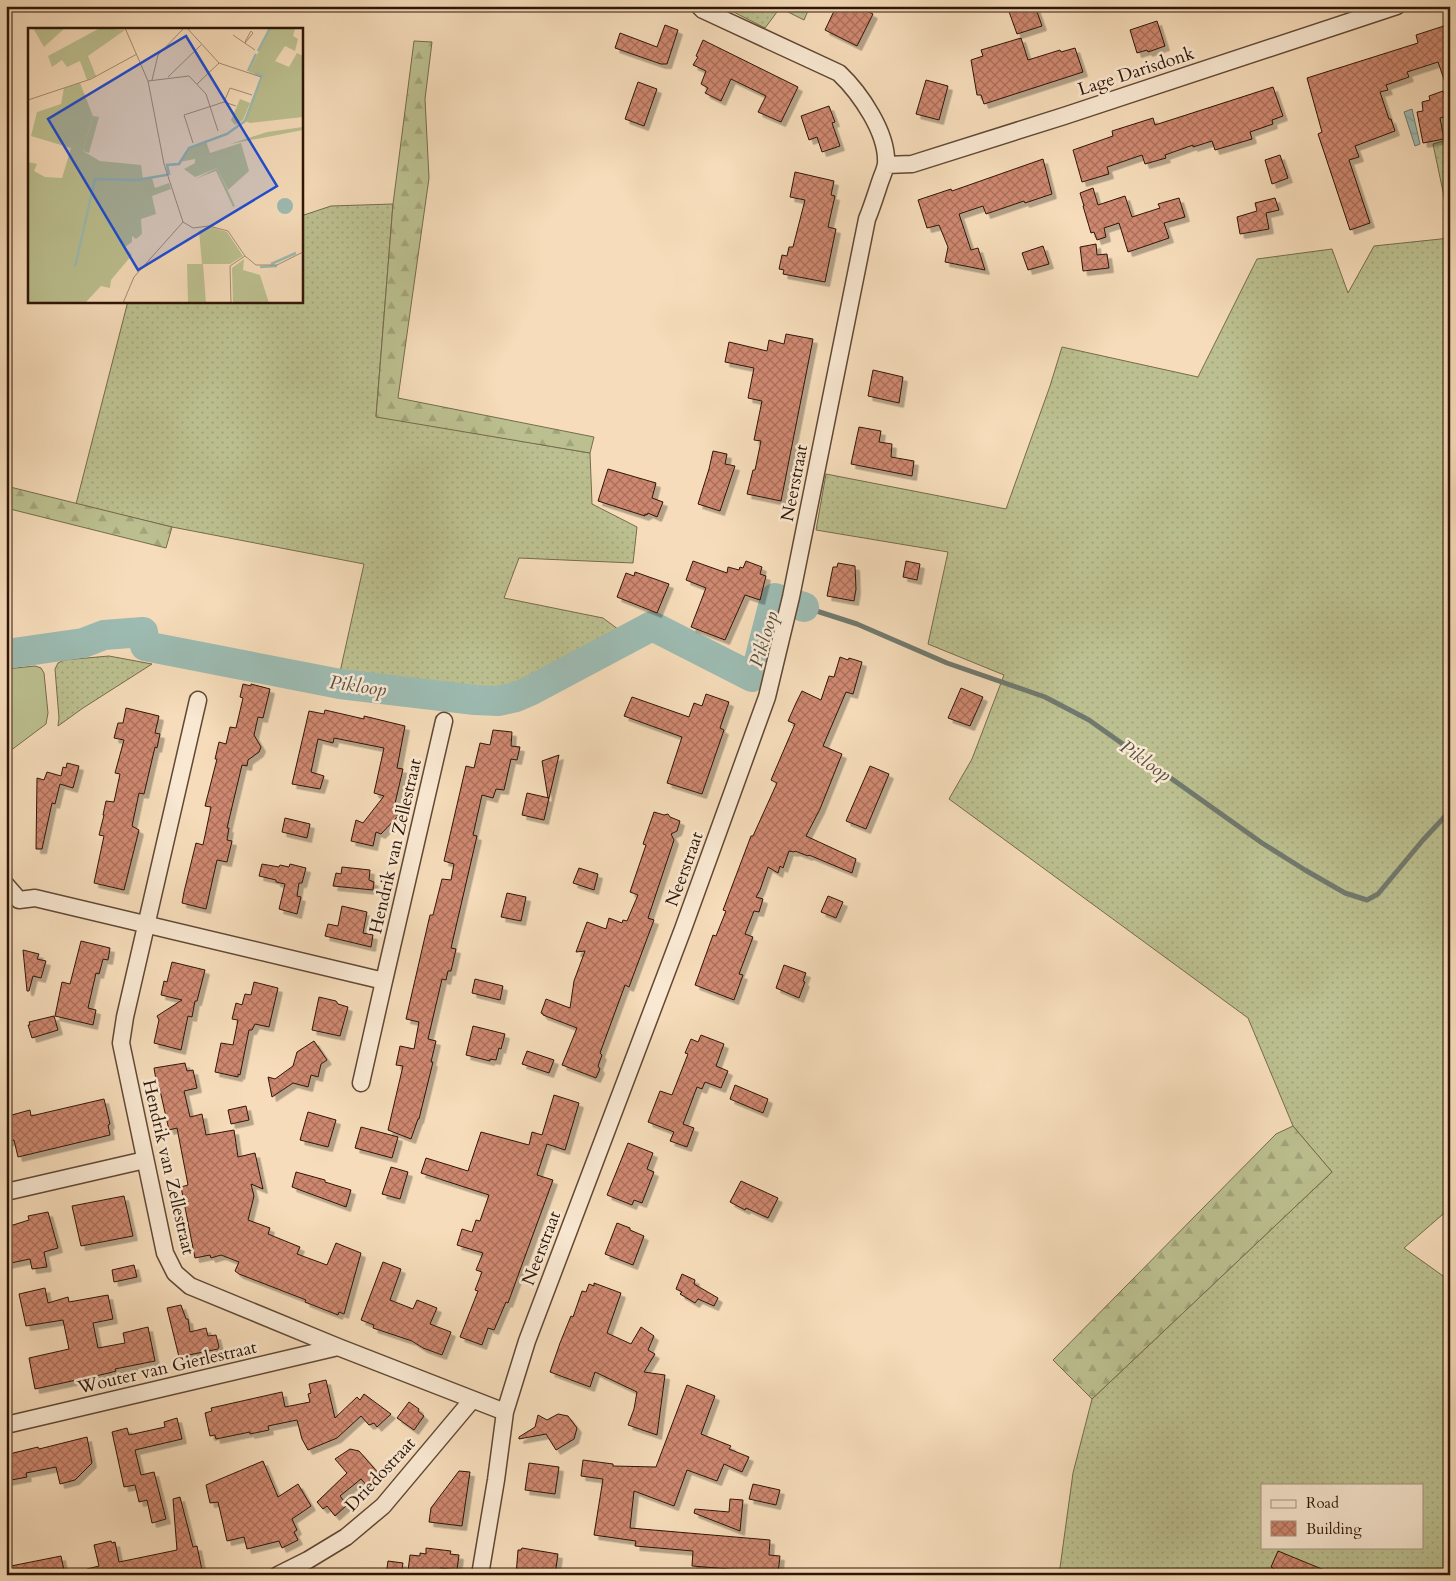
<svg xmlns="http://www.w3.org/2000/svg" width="1456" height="1581" font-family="Cardo,serif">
	<defs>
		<pattern id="grass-dots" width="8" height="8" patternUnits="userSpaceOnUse" patternTransform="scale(1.25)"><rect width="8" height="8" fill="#bcc090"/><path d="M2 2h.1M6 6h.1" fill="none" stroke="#a2a47b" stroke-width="1.8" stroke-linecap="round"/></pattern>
		<pattern id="forest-firs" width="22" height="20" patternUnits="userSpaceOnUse" patternTransform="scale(1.25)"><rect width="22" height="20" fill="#bcc090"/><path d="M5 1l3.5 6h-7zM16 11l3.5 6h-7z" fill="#a2a47b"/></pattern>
		<pattern id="water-waves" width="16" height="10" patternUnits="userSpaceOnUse" patternTransform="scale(1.25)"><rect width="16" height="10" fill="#9dbbb2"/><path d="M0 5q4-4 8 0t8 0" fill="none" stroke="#88a098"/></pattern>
		<pattern id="building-cross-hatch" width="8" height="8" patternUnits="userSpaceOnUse" patternTransform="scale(1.25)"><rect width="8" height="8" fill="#cf8870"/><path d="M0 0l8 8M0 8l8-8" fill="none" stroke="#a86e5a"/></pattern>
		<filter id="shadow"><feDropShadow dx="4.5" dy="4.5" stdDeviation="0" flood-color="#0004"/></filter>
	</defs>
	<rect width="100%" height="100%" fill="#f6dcba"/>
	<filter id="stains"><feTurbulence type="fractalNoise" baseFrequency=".004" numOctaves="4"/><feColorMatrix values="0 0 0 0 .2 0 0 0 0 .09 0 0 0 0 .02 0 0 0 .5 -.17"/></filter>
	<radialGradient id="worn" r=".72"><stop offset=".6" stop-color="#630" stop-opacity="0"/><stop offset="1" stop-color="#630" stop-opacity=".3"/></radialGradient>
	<path fill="url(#grass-dots)" stroke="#766b4c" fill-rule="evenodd" d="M722,6H810L804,20L780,8L765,28Z
		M1450,139V225L1433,144Z
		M393,204L376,416L590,453L592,504L637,527L633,563L519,558L504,598L603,618L638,644L530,691C509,700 497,701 475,700L338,681L364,564L172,527L76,504L128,301H301V216L331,206Z
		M1450,238V1208L1404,1248L1450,1281V1575H1059L1073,1473L1092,1399L1332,1172L1293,1126L1248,1018L949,799L972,759L1004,675L928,644L948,552L816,530L826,474L1006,509L1050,386L1062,347L1198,377L1257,259L1332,249L1348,293L1374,246ZM1262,1485H1422V1547H1262Z
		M109,656L152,664L83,708L58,726L59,718L55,669L58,663L64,660Z"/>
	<path fill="url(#forest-firs)" stroke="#766b4c" d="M414,41L432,42L425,99L429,178L398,398L594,437L590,453L376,417L393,204Z
		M6,486L172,527L166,548L6,508Z
		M1293,1126L1332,1172L1092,1399L1053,1360L1276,1134Z"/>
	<path fill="#bcc090" stroke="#766b4c" d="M35,666L41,668L44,673L48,713L46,724L6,754V669Z"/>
	<path fill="url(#water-waves)" stroke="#71796e" d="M1412,109L1420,144L1415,146L1404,112Z"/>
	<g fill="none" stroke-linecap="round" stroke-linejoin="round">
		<path stroke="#71796e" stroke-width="5" d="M804,607L857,624L947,663L1045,697L1089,720L1262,843L1305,870L1345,893L1367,900L1378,894L1423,840L1450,811"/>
		<path stroke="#9dbbb2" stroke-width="30" d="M6,654L83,643L104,635L143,632L145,646L340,684L475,700L498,701L516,697L530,691L652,626L752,677L757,669L775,598L804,607"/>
	</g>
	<path fill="url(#building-cross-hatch)" stroke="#2f1607" filter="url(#shadow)" d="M846,6L859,11L863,9L873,14L857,46L825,30L835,9L843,12Z
		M1007,6H1035L1042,26L1017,34Z
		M1157,21L1165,46L1148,52L1147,50L1137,53L1130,30Z
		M1450,24V88H1447L1438,62L1407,72L1409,77L1386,85L1388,90L1380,92L1389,119H1391L1395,131L1355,146L1359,157L1349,160L1370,223L1350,230L1318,134L1322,132L1307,78L1418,43L1416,35Z
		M665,25L678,30L667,64H661L615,48L620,33L657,47Z
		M1021,38L1028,60L1060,50L1061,52L1075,48L1083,72L984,104L981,95H977L971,60L983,56L981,50Z
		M703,40L798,87L781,122L758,112L766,96L731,79L721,101L705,93L708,88L701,84L706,71L693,65L698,57L696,56Z
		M926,80L948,86L939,120L916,114Z
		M638,82L657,89L644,126L625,119Z
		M1273,87L1283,116L1272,120L1273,124L1250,132L1252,139L1215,150L1212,141L1193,147V145L1165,155L1166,158L1145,164L1142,155L1107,167L1109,174L1082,182L1073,150L1113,136L1112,131L1153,118L1155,125Z
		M1443,91L1450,112V115L1440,118L1444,139L1423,143L1417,112L1423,111L1422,102L1430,100L1429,96Z
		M829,106L835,122L832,123L840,146L822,152L817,137L809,140L801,116Z
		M1280,155L1288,178L1272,184L1265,160Z
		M1043,159L1052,194L1025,203L1024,201L986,214L983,206L959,214L971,250L978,248L985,270L945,262L948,247L939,225L927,228L918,200L951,189L952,191Z
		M795,172L834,181L831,195L835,196L828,227L836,229L825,282L783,274L784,270L779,269L782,255L787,256L789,247H793L805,200L790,197Z
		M1093,188L1098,205L1125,196L1132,217L1160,208L1158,204L1179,198L1185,217L1164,223L1169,238L1128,252L1119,223L1104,228L1106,237L1097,240L1094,232L1091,233L1083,206H1084L1080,193Z
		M1275,198L1279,210L1266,213L1269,229L1240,234L1237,217L1257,211L1255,203Z
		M1096,244L1097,255L1107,254L1109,268L1083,271L1080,247Z
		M1043,246L1049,264L1028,270L1022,253Z
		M786,334L813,339L781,501L747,494L753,470H755L761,441L754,440L762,401L748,398L754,368L725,362L729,342L767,351L769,340L784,344Z
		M873,370L903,377L899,403L868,396Z
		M859,427L881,431L879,442L892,444L891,457L914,461L912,476L851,464Z
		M713,451L727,454L725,464L735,466L720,511L698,504L709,469Z
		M608,469L656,483L652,498L663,502L657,517L648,513L647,515L645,514V516L598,501Z
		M693,561L727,573L728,567L739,570L740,567L743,568L746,561L762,567L760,574L766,576L760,600L745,595L725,640L691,627L706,588L686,580Z
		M906,561L920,564L917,580L903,577Z
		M838,563L855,566L856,589L854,601L827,596L833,567H837Z
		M635,572L669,584L657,613L617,597L626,573L634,576Z
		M840,657L848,660L849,658L862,662L853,694L846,692L823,746L842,754L820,809L806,836L856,859L852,873L809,855L808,856L795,851L794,852L789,851L783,868L780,866L778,873L768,867L760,890L756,897L763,899L759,912L754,911L745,934L753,937L739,974L743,975L734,1000L695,985L713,935L716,936L726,911L723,910L751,836H753L777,783L771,780L795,724L788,721L796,703L802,691L821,700L829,676L834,677Z
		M243,684L251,686V684L270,689L263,718L258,717L254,735L261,747L259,752L248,760L247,766L242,765L227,828H229L227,840L232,841L227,862L217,860L206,909L182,903L184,892L196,843L203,845L211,807L205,806L217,759H215L219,742L226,744L230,727L236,728L243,698L240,697Z
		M961,688L983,697L970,726L948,718Z
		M706,694L729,702L720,728L724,730L702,794L667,783L682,737L624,716L632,697L689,717L694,703L702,706Z
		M126,708L159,716L155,733L160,734L157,748L155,747L144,794L139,793L132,826L139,830L124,890L94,883L104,836L99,835L104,815H103L106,801L114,802L120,774L115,773L124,740L114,738L118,723H123Z
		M325,710L364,719V716L405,726L397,768L403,769L393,812L398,816L381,834L376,832L373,846L351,841L356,820L363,823L384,796L374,793L384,748L334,738L333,743L318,739L311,772L324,776L320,789L292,784L309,711L324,714Z
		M493,730L512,732L511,746L520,747L517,760L511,759L504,790L496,789L493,798L482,795L473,835L477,836L451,948L456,949L451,971H448L446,980L442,979L428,1039L436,1041L431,1062H433L419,1119H418L411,1139L388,1130L403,1066L396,1065L400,1046L414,1049L419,1022L406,1019L430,915H433L442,879L451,880L454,864L444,861L466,766L474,768L480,743L490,745Z
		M559,755L549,798H548L542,761Z
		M67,763L79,766L73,788L60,784L55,804L52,803L42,849H36L37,778L44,780L47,772L61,776L63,767L66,768Z
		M870,766L889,774L866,829L846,821Z
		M527,793L549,798L544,820L522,815Z
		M654,812L664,815L668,814L670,817L680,821L677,831L671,834L674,840L648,918L654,920L629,987L625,985L600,1053L602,1055L598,1066L600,1069L596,1078L562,1065L577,1028L543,1015V1014L541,1013L546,999L570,1008L574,981L585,951L576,952L587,922L606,929L609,918L622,923L623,920L627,921L638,895L630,892L646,845L643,844Z
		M285,818L310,824L307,838L282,832Z
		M262,864L279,867L280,865L289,867L290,864L306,868L302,883H299L297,896L301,897L297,914L279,909L285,884L276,882V880L259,876Z
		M342,867L370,870L369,880L374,882L373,890L333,886L336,873L341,874Z
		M579,868L598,874L594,890L573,883Z
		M507,893L526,897L521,921L501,917Z
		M828,896L843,902L836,918L821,912Z
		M342,906L367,912L363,933L373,935L371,947L325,936L328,924L338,926Z
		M81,941L110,948L108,960L103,959L99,974L96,973L88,1008L96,1010L93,1025L55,1016L62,982L70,984Z
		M23,950L39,954L37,959L46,961L41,978L33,976L29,991H27Z
		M172,962L205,970L197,1001H195L192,1017L188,1016L181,1050L154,1043L159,1020L157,1016L182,1000L161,995L164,981L167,982Z
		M784,965L806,973L803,981L805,982L799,998L776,988Z
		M475,979L503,986L500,1000L472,993Z
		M254,982L278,988L269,1027L255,1024L252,1030H249L240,1075L238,1074V1077L215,1072L221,1043L233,1045L238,1020L232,1019L236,1003L242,1005L245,994L251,995Z
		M319,997L336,1001L338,1004L348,1007L340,1036L312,1030Z
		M54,1016L58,1030L32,1038L28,1025H30L29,1022Z
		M473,1026L505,1034L501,1049L499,1048L496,1060L490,1059V1061L466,1055Z
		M701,1035L724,1044L716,1066L728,1071L721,1088L705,1082L702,1089L697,1087L683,1124L694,1128L687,1147L670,1141L674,1132L648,1122L660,1091L672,1095L688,1054L685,1053L691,1039L698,1042Z
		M314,1041L327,1060L321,1064L318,1077L311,1075L308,1087L293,1083L272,1097L268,1077L275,1079L293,1066L297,1052Z
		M527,1051L554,1060L549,1073L522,1064Z
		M185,1063L187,1071L193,1070L197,1088L184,1091L190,1117L202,1114L206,1135L234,1130L238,1157L255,1153L263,1189L251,1184L254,1196L248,1220L270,1228L268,1234L300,1247L297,1254L327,1265L336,1243L361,1253L344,1314L339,1312L338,1315L305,1302L306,1300L239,1274L235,1271L239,1262L221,1255L211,1258L210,1255L195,1258L181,1187L188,1185L177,1128L169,1130L159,1086H157L154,1068Z
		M735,1085L768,1099L763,1113L730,1099Z
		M554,1095L579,1103L565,1150L547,1144L537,1175L553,1180L508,1303L506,1302L494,1330L488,1328L482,1345L460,1337L478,1291L475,1290L482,1272L476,1270L483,1253L457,1245L462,1229L472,1232L476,1220L480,1221L489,1195L421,1173L426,1158L468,1171L481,1132L529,1145L532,1132L542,1135Z
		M104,1099L110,1124L108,1125L110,1135L18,1157L14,1140L6,1142V1122L9,1121L8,1116L30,1110L31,1116Z
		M246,1106L249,1120L231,1124L228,1110Z
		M308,1112L336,1120L328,1147L300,1140Z
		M361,1127L398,1137L392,1158L355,1148Z
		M628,1143L653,1153L647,1169L654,1172L642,1203L634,1200L632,1205L607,1195Z
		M391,1167L408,1172L400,1199L382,1194Z
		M296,1172L325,1180V1182L351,1190L346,1207L292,1187Z
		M741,1181L778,1198L768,1218L746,1208L745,1210L730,1202Z
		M124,1196L133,1236L81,1246L72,1206Z
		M48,1212L58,1248L44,1252L47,1267L32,1269L30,1259L6,1264V1222L13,1225L29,1220L28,1216Z
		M617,1223L630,1228V1230L644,1236L633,1265L605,1254Z
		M383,1262L401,1269L390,1300L413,1309L417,1300L437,1308L430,1324L451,1332L442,1355L423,1348L412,1341L373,1328L374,1325L361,1320Z
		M134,1265L137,1277L114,1282L112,1270Z
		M682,1274L695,1280L694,1284L718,1298L714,1306L698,1299L695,1303L680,1294L682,1292L676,1289Z
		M594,1283L621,1293L607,1333L631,1344L641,1327L654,1336L648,1350L655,1354L644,1372L665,1375L657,1435L628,1425L634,1409L637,1392L595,1372L590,1387L550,1372L560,1343L571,1316L573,1317L582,1291L586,1292L589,1284L594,1286Z
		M45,1288L48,1303L68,1297L69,1302L108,1295L113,1319L93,1323L98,1348L125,1343L123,1333L148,1327L155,1361L115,1369L116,1371L109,1373L35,1389L29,1358L69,1349L63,1320L26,1326L19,1294Z
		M181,1305L186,1319H188L190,1332L206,1328L208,1336L216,1335L219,1347L218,1349L179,1357L167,1308Z
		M326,1380L335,1418L357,1397L360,1400L364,1394L391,1414L377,1427L374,1423L369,1425L361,1416L337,1438L308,1450L302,1439L297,1420L268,1426L269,1430L250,1434V1432L216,1439L215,1435L210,1436L205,1413L212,1411L211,1408L282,1392L285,1407L310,1402L308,1394L311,1393L309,1384Z
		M687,1385L715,1396L701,1434L731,1446L729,1449L749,1457L742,1472L724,1464L717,1481L687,1470L674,1506L634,1491L630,1528L770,1540L769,1555L780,1556L778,1573L692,1566L693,1551L635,1546L636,1541L594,1535L603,1479L581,1476L583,1460L613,1464V1466L656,1467Z
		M409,1402L419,1409L418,1411L424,1416L414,1430L397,1418Z
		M558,1414L568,1416L577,1428L574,1439L556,1450L546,1434L519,1439V1437L535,1427L538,1415L547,1420Z
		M177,1418L182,1439L135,1450L141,1475L154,1472L166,1519L152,1523L147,1500L139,1502L135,1485L124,1487L112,1432L127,1428L129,1435L165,1427L164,1422Z
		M87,1437L92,1463L75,1480L60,1484L56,1467L26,1473L27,1477L6,1481V1459L10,1458L9,1454L38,1447L39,1449Z
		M350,1449L359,1451L380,1475L368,1487L361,1479L340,1496L347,1505L335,1516L327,1506L323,1509L317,1502L347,1473L335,1459Z
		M263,1461L278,1497L298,1484L311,1506L292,1519L297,1530L294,1532L298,1540L282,1548L279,1541L247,1549L244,1537L227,1541L218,1502L210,1503L206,1485Z
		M529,1463L559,1467L555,1494L525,1490Z
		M459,1471L470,1472L462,1526L429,1522L431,1508Z
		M753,1484L780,1490L776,1505L749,1499Z
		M180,1497L193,1547L197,1546L203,1575H88L87,1569L99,1566L94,1545L111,1541L112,1543L115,1542L119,1562L177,1550L173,1499Z
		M730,1499L743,1500L740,1531L694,1513L695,1509L729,1512Z
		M426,1548L451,1551L450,1554L459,1555L457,1570L440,1568V1575L408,1571L410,1555L420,1556V1553L426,1554Z
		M522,1548L558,1554L555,1575H516L518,1550H521Z
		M1278,1551L1334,1574V1575H1285L1271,1567Z
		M61,1556L65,1575H6V1567Z
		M388,1561L403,1563L401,1575H386Z"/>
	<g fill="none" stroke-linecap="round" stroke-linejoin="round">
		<defs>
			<path id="minor" d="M886,165L912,164L1064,116L1397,6
				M198,700L125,1017L121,1043L165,1253L175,1273L190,1286L338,1347L505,1412
				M6,885L19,900L35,898L384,981L444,721
				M361,1083L384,981
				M6,1192L145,1160
				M6,1425L338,1347
				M278,1575L308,1560L346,1537L383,1506L472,1400
				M480,1575L496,1480L505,1412L527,1341L683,929L767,697L791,597L867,219C872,207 876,194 880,182C882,176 885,170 886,164C888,133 860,93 839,73L703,10L699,6"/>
		</defs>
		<use href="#minor" stroke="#614834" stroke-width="19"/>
		<use href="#minor" stroke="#f9e8d2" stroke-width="16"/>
	</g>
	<g text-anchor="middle" stroke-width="5" stroke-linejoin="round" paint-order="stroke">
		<g font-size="18" fill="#2f1607" stroke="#f9e8d2">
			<text transform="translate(1136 71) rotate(-18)" y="6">Lage Darisdonk</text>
			<text transform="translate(794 483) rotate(-79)" y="6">Neerstraat</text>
			<text transform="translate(395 846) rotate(-77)" y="6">Hendrik van Zellestraat</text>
			<text transform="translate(684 869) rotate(-70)" y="6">Neerstraat</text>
			<text transform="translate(169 1167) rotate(77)" y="6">Hendrik van Zellestraat</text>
			<text transform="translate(541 1248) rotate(-69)" y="6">Neerstraat</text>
			<text transform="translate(167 1367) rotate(-13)" y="6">Wouter van Gierlestraat</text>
			<text transform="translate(380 1474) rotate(-47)" y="6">Driedostraat</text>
		</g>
		<g font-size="19" font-style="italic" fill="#565043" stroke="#f9e8d2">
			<text transform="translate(763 639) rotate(-73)" y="7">Pikloop</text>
			<text transform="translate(358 685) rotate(8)" y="7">Pikloop</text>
			<text transform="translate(1146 760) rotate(35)" y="7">Pikloop</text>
		</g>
	</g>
	<g transform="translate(28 28)">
		<rect width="275" height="275" fill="#f6dcba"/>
		<path d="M5,0H37L16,19ZM72,0L97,2L60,28L68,48L59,52L52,33L39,39L34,32L24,39L20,28ZM242,0L267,1L265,8L270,11L267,23L257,18L247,33L261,39L269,25L275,28V89L222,95L217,93L235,49L221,44ZM52,55L65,88L55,123L72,133L113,137L115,151L124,150L127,160L141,155L143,161L124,168L128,186L113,191L114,206L108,211L104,208V214L97,219L104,227L83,252L82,260L73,258L57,275H0V134L9,136L6,143L17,149L34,150L43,120L3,108L9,84L33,76L36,60ZM178,113L182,125L213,115L221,143L200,162L189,140L167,149L156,141L167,135V131L151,134L161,120ZM183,199L199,204L215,228L202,236H175L178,275H160L159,236H174L171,203ZM216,231L215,242L232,247L241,275H205L204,240Z" fill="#bcc090"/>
		<path d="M65,88L71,89L61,125L55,123ZM275,99V102L202,116L239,104ZM189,140L207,178L205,179L188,143L167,151Z" fill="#bcc090"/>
		<path d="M212,71L222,75L215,92L207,97L203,92Z" fill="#bcc090"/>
		<path d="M249 178a8 8 0 1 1 16 0a8 8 0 1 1-16 0Z" fill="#9dbbb2"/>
		<path fill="none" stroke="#9dbbb2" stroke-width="2.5" d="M230,23L242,0M220,43L228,26M138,147L141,146L139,137L151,136L161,120L199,106L217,93L234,48L227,45M243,236L268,225M47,239L67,151L109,152L138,147M232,239L249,238"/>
		<path fill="none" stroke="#a68d72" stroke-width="1" d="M97,0L120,53L136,136L155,194M159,0L191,35L233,49M223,3L225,5L217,15L218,12ZM205,7L227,22M140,49L173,17M124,52L130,27L156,0M120,53L161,48L178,66L190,103M169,56L191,35M0,72L63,51L109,26M196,74L202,60L224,67M165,115L156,87L196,74L208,78M155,194L165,200L181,198L200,203L217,228L228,237H249L275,224M95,275L106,249L155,194M203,275L202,238L217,228"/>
		<path fill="#1d4ed8" fill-opacity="0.15" stroke="#1d4ed8" stroke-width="2.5" d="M158,8L249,158L110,242L20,91Z"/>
		<rect width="275" height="275" fill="none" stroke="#2f1607" stroke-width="2.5"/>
	</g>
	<rect width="1456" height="1581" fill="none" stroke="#f6dcba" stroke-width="25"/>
	<rect x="8" y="8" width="1441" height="1566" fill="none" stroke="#2f1607" stroke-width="2.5"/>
	<rect x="12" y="12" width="1431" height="1556" fill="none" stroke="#2f1607"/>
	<rect x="1261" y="1484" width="162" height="65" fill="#f9e8d2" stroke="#a89481"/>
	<rect x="1271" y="1500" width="25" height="8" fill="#f9e8d2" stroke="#a89481"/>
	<text x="1306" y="1508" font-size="15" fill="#2f1607">Road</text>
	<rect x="1271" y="1521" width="25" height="15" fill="url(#building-cross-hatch)" stroke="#a89481"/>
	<text x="1306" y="1534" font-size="15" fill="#2f1607">Building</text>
	<rect width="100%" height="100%" filter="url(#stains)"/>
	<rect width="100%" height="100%" fill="url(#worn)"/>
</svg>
